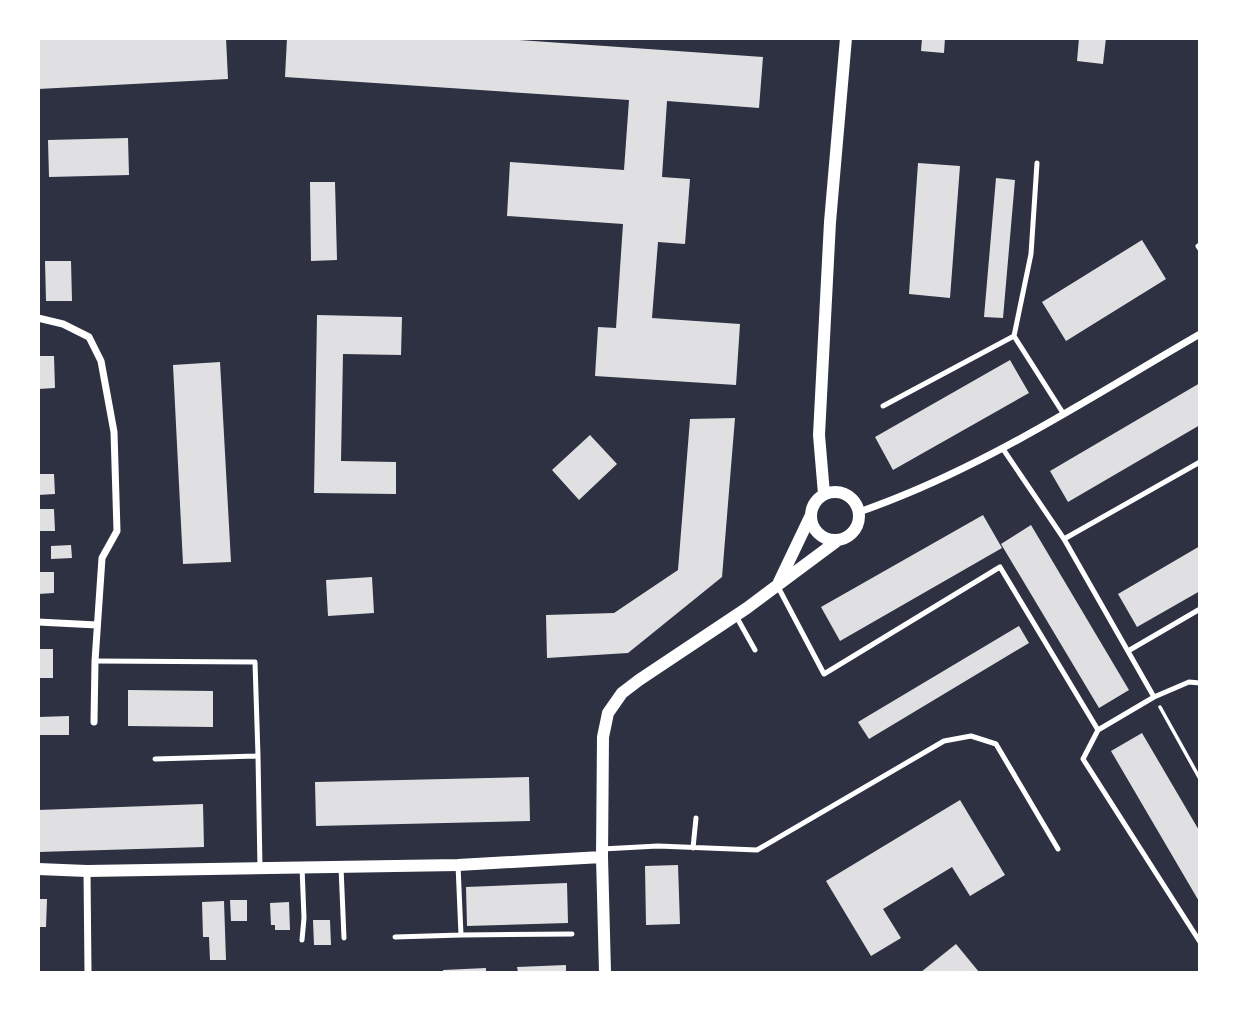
<svg xmlns="http://www.w3.org/2000/svg" width="1238" height="1011" font-family="'Fira Sans',sans-serif">
	<rect width="100%" height="100%" fill="#2d3142"/>
	<path fill="#e0e0e3" d="M38,38H226L228,79L38,89Z
		M287,38H490L763,57L759,108L667,101L662,177L690,179L685,244L658,242L652,318L740,324L736,385L595,376L598,327L616,328L623,224L507,216L510,162L624,170L629,100L285,77Z
		M922,38H945L944,53L921,51Z
		M1079,38H1106L1103,64L1077,61Z
		M128,138L129,175L49,177L48,140Z
		M918,163L960,166L950,298L909,294Z
		M996,178L1015,180L1003,318L984,317Z
		M310,182H335L337,260L311,261Z
		M1142,240L1166,279L1066,341L1042,302Z
		M45,261H71L72,301H46Z
		M317,315L402,317L401,355L343,354L341,461L396,462V494L314,493Z
		M38,356H54L55,388L38,389Z
		M1010,360L1029,393L893,470L875,437Z
		M220,362L231,562L183,564L173,365Z
		M1200,383V425L1068,502L1050,471Z
		M735,418L722,577L628,653L547,658L546,615L614,613L678,570L690,419Z
		M590,435L617,464L579,500L552,470Z
		M38,474H54L55,494L38,495Z
		M38,509H54L55,531H38Z
		M983,515L1002,548L840,641L821,607Z
		M1031,525L1129,690L1099,708L1001,544Z
		M71,545L72,558L51,559V546Z
		M1200,546V591L1137,627L1118,594Z
		M38,572H54V593L38,594Z
		M372,577L374,613L328,616L326,580Z
		M1019,626L1029,643L869,739L858,722Z
		M38,649H53V678H38Z
		M128,690L213,691V727L128,726Z
		M69,716V735H38L39,717Z
		M1142,733L1200,832V903L1111,751Z
		M529,777L530,821L316,826L315,782Z
		M960,800L1005,875L970,896L952,867L883,909L901,938L871,956L826,881Z
		M203,804L204,847L38,852V810Z
		M678,865L680,924L646,925L645,866Z
		M567,883L568,923L467,926L466,887Z
		M38,899H47L46,927H38Z
		M230,900H247V921H231Z
		M224,901L226,960H210L209,937H203L202,902Z
		M289,902L290,930H275V925H271L270,903Z
		M313,920H330L331,945H314Z
		M956,944L979,972H921Z
		M566,965V972H518L517,967Z
		M486,968V972H443V970Z"/>
	<g fill="none" stroke-linecap="round" stroke-linejoin="round">
		<path stroke="#fff" stroke-width="3.5" d="M1160,707L1200,779"/>
		<path stroke="#fff" stroke-width="5" d="M1198,246L1200,249
			M1014,336L1031,254L1037,163
			M883,406L1014,336L1063,413
			M1003,449L1064,539L1154,697L1189,682L1200,683
			M1064,539L1200,462
			M777,585L824,674L1000,567L1098,730L1083,759L1200,942
			M736,616L755,650
			M1128,651L1200,609
			M95,661L255,662L258,756
			M1098,730L1154,697
			M155,759L258,756L260,868
			M693,848L696,818
			M602,849L658,846L757,850L944,741L971,736L996,744L1058,849
			M458,865L461,935L572,934
			M341,867L344,938
			M395,937L461,935
			M302,940L304,918L302,867"/>
		<path stroke="#fff" stroke-width="7" d="M38,318L63,324L89,337L101,361L114,432L117,531L102,558L95,661L94,722
			M859,512C981,470 1089,398 1200,334
			M38,622L97,625
			M87,871L88,972"/>
		<path stroke="#fff" stroke-width="12" d="M811 516a24 24 0 1 1 48 0a24 24 0 1 1-48 0Z
			M824,494L819,435L830,222L846,38
			M779,582L810,517
			M38,869L87,871L458,865L602,857
			M605,972L602,857L603,737L608,713L622,693L639,680L747,608L837,541"/>
	</g>
	<rect width="1238" height="1011" fill="none" stroke="#ffffff" stroke-width="80"/>
</svg>
